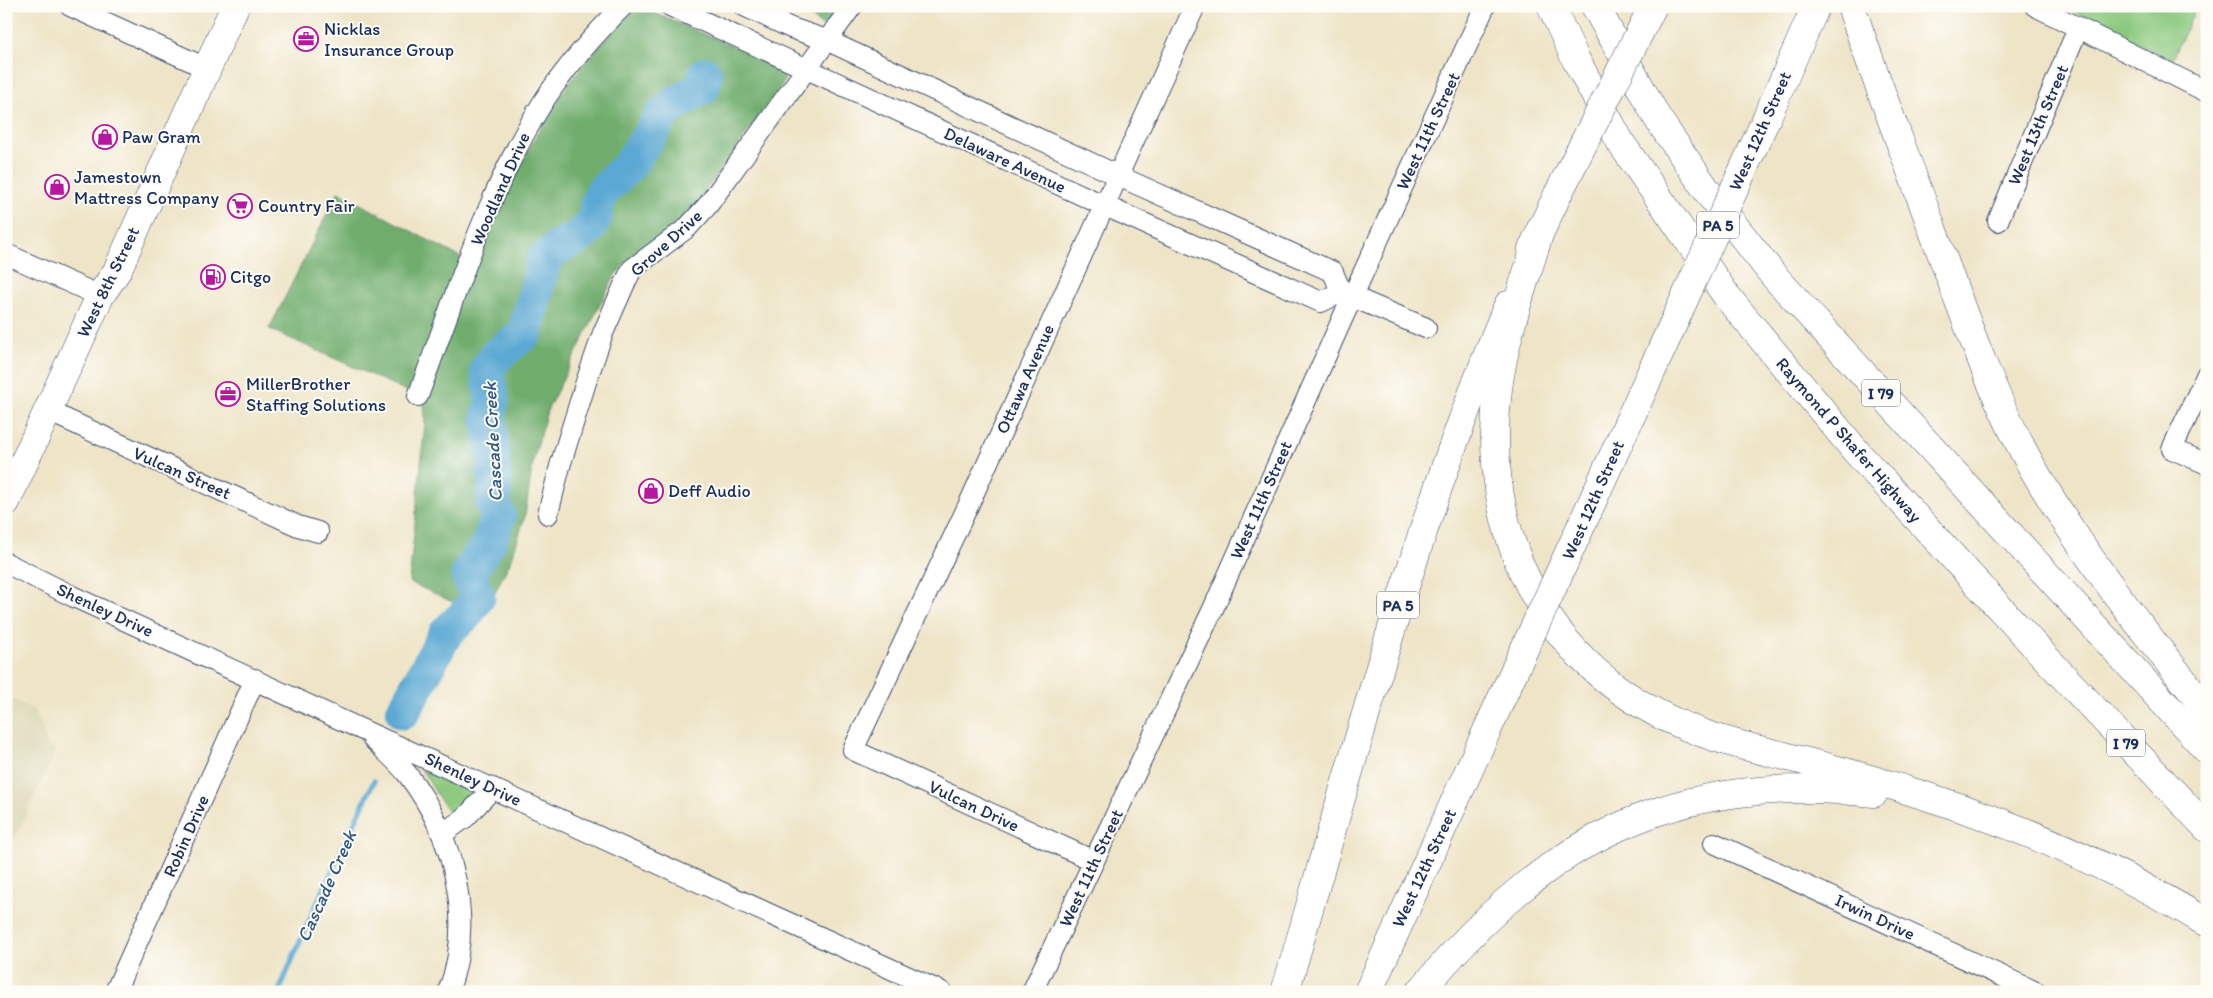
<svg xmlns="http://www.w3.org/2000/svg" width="2213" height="998" font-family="Itim,sans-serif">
	<rect width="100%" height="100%" fill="#fdfcf7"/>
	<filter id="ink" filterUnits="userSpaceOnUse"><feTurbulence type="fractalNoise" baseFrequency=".02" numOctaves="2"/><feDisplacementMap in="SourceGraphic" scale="10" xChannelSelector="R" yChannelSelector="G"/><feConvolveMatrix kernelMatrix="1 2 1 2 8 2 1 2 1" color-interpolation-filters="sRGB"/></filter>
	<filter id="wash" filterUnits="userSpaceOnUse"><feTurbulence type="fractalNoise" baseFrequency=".0096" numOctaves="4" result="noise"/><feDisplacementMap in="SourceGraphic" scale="20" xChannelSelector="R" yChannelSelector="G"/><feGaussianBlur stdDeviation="1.12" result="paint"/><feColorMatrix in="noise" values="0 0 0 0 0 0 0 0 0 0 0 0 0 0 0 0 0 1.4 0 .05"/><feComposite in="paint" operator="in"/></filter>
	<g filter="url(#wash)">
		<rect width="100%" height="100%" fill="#eee4c6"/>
		<path fill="#ddd9b8" d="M6,696L36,711L48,746L56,750L6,857Z"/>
		<path fill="#8bc97e" stroke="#537c6e" d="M2063,6H2197L2172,60Z
			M422,770L470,792V799L458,812L453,814L448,812Z"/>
		<path fill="#70ad6d" stroke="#466e66" d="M638,6L779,66L784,73V82L693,208L681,222L659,239L635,253L615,275L547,411L533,462L525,516L512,558L483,616L409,582L425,424L424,405L418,396L269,329L338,192L460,257L468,283C503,204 535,119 593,53C607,37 623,22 638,6Z
			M787,6H837L830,22L822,26L813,18Z"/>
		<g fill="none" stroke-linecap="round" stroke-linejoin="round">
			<path stroke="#5aa8d3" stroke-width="5.5" d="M279,992C307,920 342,851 374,781"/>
			<path stroke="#5aa8d3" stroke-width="35" d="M403,712L446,633L466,614L478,597L468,574L489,542L499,516L493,505L495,483L489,417L492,399L487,369L496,356L525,333L544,260L558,247L579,237L590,227L595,217L597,204L603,191L630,164L662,116L672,106L703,87L705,74"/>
		</g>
	</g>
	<g filter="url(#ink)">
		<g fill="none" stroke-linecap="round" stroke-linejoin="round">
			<defs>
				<path id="street" d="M70,6L206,68
					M670,6L1103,205L1321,302L1341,292L1333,272L1134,183L826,40L791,28L744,6
					M2035,6L2207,92
					M1998,221L2078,28
					M6,254L100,296
					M1341,292L1426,328
					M2207,374L2172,449L2207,464
					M418,396C455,298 488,188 545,99C567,66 595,34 623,6
					M48,411L298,526L318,532
					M548,514L560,466L586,382L603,333L625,283L632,269L687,228L708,205L852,6
					M6,563L72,596L365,731L942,992
					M373,739C385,751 398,762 408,775C453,834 476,920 448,992
					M442,834L466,817L493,788
					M1714,843L2036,992
					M1094,861L853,750L968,506L1195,6
					M115,992L255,679
					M1032,992L1213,609L1344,315L1485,6"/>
				<path id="secondary" d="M6,502L100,296L117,271L235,6"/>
				<path id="primary" d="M1767,117L1816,6
					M1532,249L1558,194
					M1582,524L1669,333
					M1285,992C1353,760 1414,527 1508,305
					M1368,992L1504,693"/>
				<path id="highway" d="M1551,6L1576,60L1621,143L1728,298L1860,456L2045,657L2207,828
					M1595,6L1658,119L1710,195L1774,276L2207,750
					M1851,6C1876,82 1906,156 1933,231C1963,311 1990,393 2032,467C2082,554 2144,632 2207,710
					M1541,228C1525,281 1505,334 1498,389C1480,534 1544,666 1682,725C1714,739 1747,747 1781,755C1822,766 1863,776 1903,789C2009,821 2112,865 2207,923
					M1420,992C1546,839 1673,771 1874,793"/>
			</defs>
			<use href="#street" stroke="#3b4a6e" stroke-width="22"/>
			<use href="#secondary" stroke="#3b4a6e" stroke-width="29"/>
			<use href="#primary" stroke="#3b4a6e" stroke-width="29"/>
			<use href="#highway" stroke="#3b4a6e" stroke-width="29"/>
			<use href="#street" stroke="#fff" stroke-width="20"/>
			<use href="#secondary" stroke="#fff" stroke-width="28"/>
			<use href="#primary" stroke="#fff" stroke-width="28"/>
			<use href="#highway" stroke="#fff" stroke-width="28"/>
			<defs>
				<path id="primary-bridge" d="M1558,194L1653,6
					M1669,333L1767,117
					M1504,693L1582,524"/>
			</defs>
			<use href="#primary-bridge" stroke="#3b4a6e" stroke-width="29" stroke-linecap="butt"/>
			<use href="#primary-bridge" stroke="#fff" stroke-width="28"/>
		</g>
	</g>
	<defs>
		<symbol id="office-ring" viewBox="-11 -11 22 22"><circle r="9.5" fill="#fdfcf7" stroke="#b5179e" stroke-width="1.5"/><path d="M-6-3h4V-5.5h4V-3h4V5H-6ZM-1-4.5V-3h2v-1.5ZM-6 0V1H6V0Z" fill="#b5179e"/></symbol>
		<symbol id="shop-ring" viewBox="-11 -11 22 22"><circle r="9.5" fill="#fdfcf7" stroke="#b5179e" stroke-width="1.5"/><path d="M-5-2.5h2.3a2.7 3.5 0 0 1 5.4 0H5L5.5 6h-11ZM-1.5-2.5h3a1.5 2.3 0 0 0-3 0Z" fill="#b5179e"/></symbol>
		<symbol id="supermarket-ring" viewBox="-11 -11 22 22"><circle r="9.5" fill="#fdfcf7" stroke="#b5179e" stroke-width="1.5"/><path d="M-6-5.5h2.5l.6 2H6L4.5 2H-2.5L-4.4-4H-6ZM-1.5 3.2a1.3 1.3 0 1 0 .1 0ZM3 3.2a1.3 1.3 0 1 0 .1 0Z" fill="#b5179e"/></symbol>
		<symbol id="fuel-ring" viewBox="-11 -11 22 22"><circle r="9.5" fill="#fdfcf7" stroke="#b5179e" stroke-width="1.5"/><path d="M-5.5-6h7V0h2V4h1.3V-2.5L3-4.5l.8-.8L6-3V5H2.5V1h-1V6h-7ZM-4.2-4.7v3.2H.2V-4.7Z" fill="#b5179e"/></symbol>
	</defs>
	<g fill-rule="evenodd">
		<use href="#office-ring" x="292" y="25" width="28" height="28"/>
		<use href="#shop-ring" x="91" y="123" width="28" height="28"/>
		<use href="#shop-ring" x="43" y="173" width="28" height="28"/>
		<use href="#supermarket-ring" x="226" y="192" width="28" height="28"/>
		<use href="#fuel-ring" x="199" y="263" width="28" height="28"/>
		<use href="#office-ring" x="214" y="380" width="28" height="28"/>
		<use href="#shop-ring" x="637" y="477" width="28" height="28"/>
	</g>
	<g text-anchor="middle" stroke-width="4" stroke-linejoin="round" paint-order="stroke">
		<g fill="#fdfcf7" stroke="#5f6c8c" stroke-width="1">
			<rect x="1697" y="211.5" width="42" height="27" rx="4"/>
			<rect x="1862" y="379.5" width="38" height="27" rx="4"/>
			<rect x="1377" y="591.5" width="42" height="27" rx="4"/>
			<rect x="2107" y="729.5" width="38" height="27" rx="4"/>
		</g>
		<g font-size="16" font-weight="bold" fill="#1b2f5e">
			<text x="1718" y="231">PA 5</text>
			<text x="1881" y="399">I 79</text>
			<text x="1398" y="611">PA 5</text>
			<text x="2126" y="749">I 79</text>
		</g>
		<g font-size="18" fill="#1b2f5e" stroke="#fdfcf7" text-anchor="start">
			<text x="324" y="35">Nicklas<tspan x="324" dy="21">Insurance Group</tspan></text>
			<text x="122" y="143">Paw Gram</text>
			<text x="74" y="183">Jamestown<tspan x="74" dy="21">Mattress Company</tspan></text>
			<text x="258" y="212">Country Fair</text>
			<text x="230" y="283">Citgo</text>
			<text x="246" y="390">MillerBrother<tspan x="246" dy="21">Staffing Solutions</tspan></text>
			<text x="668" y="497">Deff Audio</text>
		</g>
		<g font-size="18" fill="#1b2f5e" stroke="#fdfcf7">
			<text transform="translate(2038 125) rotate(-67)" y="6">West 13th Street</text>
			<text transform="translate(1428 131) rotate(-65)" y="6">West 11th Street</text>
			<text transform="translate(1760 131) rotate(-66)" y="6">West 12th Street</text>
			<text transform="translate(1005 160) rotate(25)" y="6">Delaware Avenue</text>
			<text transform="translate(500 189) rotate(-66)" y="6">Woodland Drive</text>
			<text transform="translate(666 243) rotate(-42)" y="6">Grove Drive</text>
			<text transform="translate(108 282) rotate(-64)" y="6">West 8th Street</text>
			<text transform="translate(1025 379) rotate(-66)" y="6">Ottawa Avenue</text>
			<text transform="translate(1849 440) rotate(49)" y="6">Raymond P Shafer Highway</text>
			<text transform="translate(182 473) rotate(24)" y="6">Vulcan Street</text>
			<text transform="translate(1261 500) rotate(-66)" y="6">West 11th Street</text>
			<text transform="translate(1593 500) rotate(-66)" y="6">West 12th Street</text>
			<text transform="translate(105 610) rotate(25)" y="6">Shenley Drive</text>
			<text transform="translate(473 779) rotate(25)" y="6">Shenley Drive</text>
			<text transform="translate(974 806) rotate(25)" y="6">Vulcan Drive</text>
			<text transform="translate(186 836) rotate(-66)" y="6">Robin Drive</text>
			<text transform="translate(1091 868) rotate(-65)" y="6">West 11th Street</text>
			<text transform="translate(1424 868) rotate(-65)" y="6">West 12th Street</text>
			<text transform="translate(1875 917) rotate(25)" y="6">Irwin Drive</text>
		</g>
		<g font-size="19" font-style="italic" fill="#315987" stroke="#fdfcf7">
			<text transform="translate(492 442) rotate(-93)" y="7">Cascade Creek</text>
			<text transform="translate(326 886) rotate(-66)" y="7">Cascade Creek</text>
		</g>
	</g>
	<rect width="2213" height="998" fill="none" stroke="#fdfcf7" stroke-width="25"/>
</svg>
